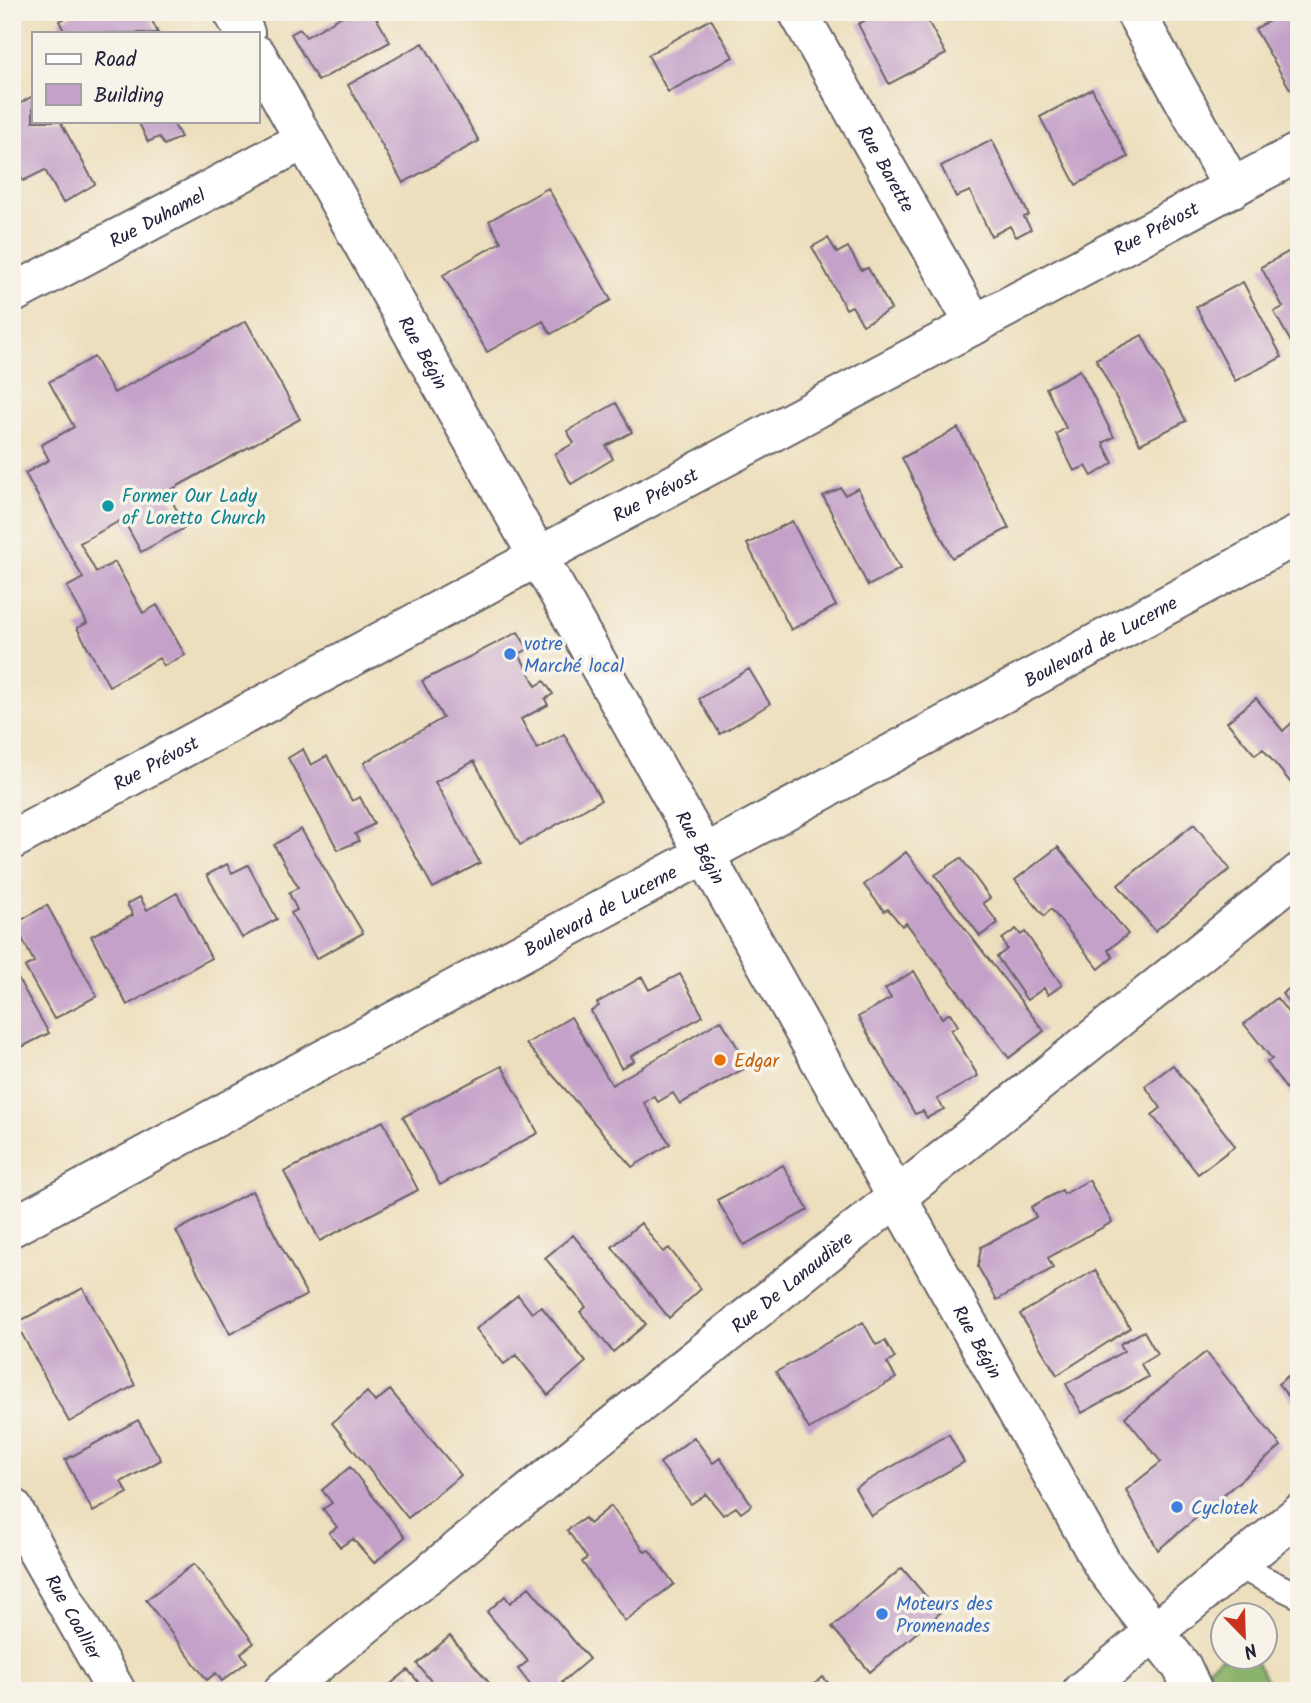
<svg xmlns="http://www.w3.org/2000/svg" width="1311" height="1703" font-family="Kalam,sans-serif">
	<rect width="100%" height="100%" fill="#f7f3e8"/>
	<filter id="ink" filterUnits="userSpaceOnUse"><feTurbulence type="fractalNoise" baseFrequency=".0143" numOctaves="2"/><feDisplacementMap in="SourceGraphic" scale="14" xChannelSelector="R" yChannelSelector="G"/><feConvolveMatrix kernelMatrix="1 2 1 2 8 2 1 2 1" color-interpolation-filters="sRGB"/></filter>
	<filter id="wash" filterUnits="userSpaceOnUse"><feTurbulence type="fractalNoise" baseFrequency=".00686" numOctaves="4" result="noise"/><feDisplacementMap in="SourceGraphic" scale="28" xChannelSelector="R" yChannelSelector="G"/><feGaussianBlur stdDeviation="1.57" result="paint"/><feColorMatrix in="noise" values="0 0 0 0 0 0 0 0 0 0 0 0 0 0 0 0 0 1.4 0 .05"/><feComposite in="paint" operator="in"/></filter>
	<g filter="url(#wash)">
		<rect width="100%" height="100%" fill="#eddfbd"/>
		<path fill="#8ab36a" stroke="#566a52" stroke-width="2" d="M1223,1655L1224,1658H1254L1273,1691H1179Z"/>
		<g id="blocks">
			<path fill="#c4a1c9" d="M78,12H148L158,33H65L59,21Z
				M349,12H373L390,42L318,81L291,34L300,29L306,37Z
				M881,12H902L907,20L923,12L946,54L889,84L858,24Z
				M1285,12H1299V84L1290,89L1255,29Z
				M711,19L733,57L668,92L648,55Z
				M423,43L479,141L403,183L348,85Z
				M1092,89L1128,157L1076,185L1040,117Z
				M33,96V121H60L95,184L63,203L45,170L23,181L12,161V108Z
				M138,121H172L181,137L164,145L159,137L148,142Z
				M992,140L1029,215L1024,217L1031,229L1016,237L1010,226L991,236L970,191L956,197L941,166Z
				M548,188L611,300L551,334L543,321L487,352L443,275L501,242L489,221Z
				M828,238L837,253L848,247L861,270L868,268L891,309L863,325L852,306L846,309L812,247Z
				M1299,246V350L1296,351L1274,312L1283,307L1261,267Z
				M1243,282L1282,357L1235,381L1196,307Z
				M246,321L300,419L167,492L186,527L141,552L123,519L80,543L96,572L115,562L143,613L157,605L185,655L164,666L159,658L109,686L77,628L87,623L67,587L83,578L25,473L49,460L41,445L74,427L49,382L94,357L114,393Z
				M1142,335L1186,421L1140,444L1096,359Z
				M1080,370L1114,437L1103,443L1113,463L1092,476L1086,466L1074,471L1056,434L1066,428L1046,388Z
				M616,403L632,432L606,446L613,459L571,484L555,454L574,443L567,431Z
				M958,428L1009,528L952,558L902,458Z
				M841,488L845,495L858,488L900,569L868,586L823,496Z
				M792,521L836,606L791,630L747,544Z
				M518,632L528,649L519,654L536,686L544,681L553,694L545,699L548,705L521,719L537,749L564,734L601,800L520,845L474,761L435,782L480,863L433,888L364,763L443,718L422,681Z
				M749,669L770,704L720,734L699,699Z
				M1256,698L1283,731L1295,720L1299,725L1296,789L1263,749L1255,755L1227,722Z
				M12,721L20,736L12,739Z
				M303,749L311,765L327,756L352,801L360,797L374,824L355,834L359,841L338,850L288,758Z
				M1194,824L1230,869L1155,931L1118,885Z
				M301,829L363,933L316,959L291,913L297,910L289,893L298,887L274,845Z
				M1058,847L1128,934L1108,950L1113,957L1099,969L1051,909L1044,916L1015,880Z
				M906,852L1044,1031L1009,1058L906,923L902,926L888,909L884,911L864,885Z
				M961,858L990,898L983,903L998,923L980,936L935,875Z
				M227,864L232,873L248,865L277,919L242,938L207,875Z
				M177,893L211,958L127,1005L91,936L133,915L127,904L140,897L147,910Z
				M47,905L97,996L54,1019L25,967L34,962L15,924Z
				M1016,929L1021,935L1025,932L1062,985L1048,995L1044,988L1027,1000L997,957L1007,949L1002,939Z
				M914,971L942,1018L950,1013L958,1026L951,1030L978,1076L937,1099L944,1109L927,1118L923,1111L915,1114L858,1017L891,998L885,989Z
				M680,974L703,1016L631,1056L634,1061L621,1068L591,1011L599,1006L597,1003L642,977L649,990Z
				M17,977L49,1033L12,1052V980Z
				M1299,981V1015L1282,994Z
				M1277,998L1299,1027V1039L1293,1044L1299,1051V1098L1295,1101L1267,1062L1272,1059L1244,1024Z
				M571,1017L612,1085L721,1020L749,1066L680,1104L673,1093L658,1102L654,1096L644,1103L670,1144L632,1167L526,1044Z
				M1173,1065L1235,1146L1198,1174L1152,1115L1161,1108L1145,1086Z
				M502,1066L538,1133L440,1185L403,1117Z
				M383,1121L418,1190L320,1241L284,1172Z
				M783,1165L808,1210L744,1245L717,1200Z
				M1089,1180L1112,1222L1048,1258L1053,1268L997,1300L978,1267L981,1247L1036,1217L1031,1207L1062,1190L1064,1194Z
				M252,1191L307,1295L230,1334L176,1231Z
				M641,1223L663,1252L669,1248L701,1289L669,1318L612,1247Z
				M573,1235L646,1324L613,1352L580,1312L586,1307L545,1258Z
				M1095,1270L1130,1328L1057,1375L1020,1314Z
				M83,1288L135,1385L69,1422L16,1323Z
				M518,1295L532,1313L541,1306L586,1362L548,1395L516,1355L504,1364L476,1329Z
				M863,1322L876,1345L885,1341L895,1358L887,1363L896,1378L809,1429L776,1372Z
				M1144,1331L1157,1354L1141,1364L1148,1377L1082,1413L1066,1384L1124,1351L1120,1344Z
				M1206,1352L1281,1446L1158,1550L1126,1490L1161,1462L1125,1417Z
				M1299,1367V1409L1278,1384Z
				M390,1390L461,1475L408,1518L332,1423L367,1392L375,1402Z
				M138,1420L161,1460L121,1482L128,1493L93,1512L65,1460Z
				M949,1434L964,1462L871,1516L855,1488Z
				M694,1437L713,1463L720,1458L752,1505L741,1513L736,1507L723,1515L706,1494L691,1504L660,1463Z
				M350,1467L405,1537L374,1563L353,1539L340,1547L329,1533L337,1527L323,1509L332,1503L322,1490Z
				M611,1506L645,1552L649,1550L674,1584L625,1621L582,1562L587,1558L567,1530L585,1518L589,1524Z
				M194,1564L254,1643L241,1653L247,1662L222,1681L216,1673L207,1680L146,1600Z
				M902,1568L940,1613L870,1672L832,1627Z
				M529,1587L589,1659L562,1682L567,1691H535L518,1669L528,1661L487,1612L505,1596L510,1603Z
				M450,1636L496,1691H439L417,1664Z
				M408,1670L426,1691H382Z
				M823,1677L835,1691H807Z"/>
		</g>
	</g>
	<g filter="url(#ink)">
		<use href="#blocks" fill-opacity="0" stroke="#696468" stroke-width="2"/>
		<g fill="none" stroke-linecap="round" stroke-linejoin="round">
			<defs>
				<path id="service" d="M1236,1565L1299,1596"/>
				<g id="minor">
					<path d="M233,12L245,33"/>
					<path id="s1" d="M798,12L975,325"/>
					<path d="M1135,12L1233,188"/>
					<path id="s2" d="M257,55L1104,1567L1154,1631"/>
					<path id="s3" d="M12,294L304,140"/>
					<path id="s4" d="M12,840L586,531L1299,152"/>
					<path id="s5" d="M12,1227L1299,534"/>
					<path id="s6" d="M12,1507L116,1691"/>
					<path id="s7" d="M283,1691L1299,873"/>
				</g>
				<path id="tertiary" d="M1154,1631L1182,1667L1193,1691"/>
				<path id="secondary" d="M1082,1691L1299,1514"/>
			</defs>
			<use href="#service" stroke="#696468" stroke-width="28"/>
			<use href="#minor" stroke="#696468" stroke-width="42"/>
			<use href="#tertiary" stroke="#696468" stroke-width="42"/>
			<use href="#secondary" stroke="#696468" stroke-width="42"/>
			<use href="#service" stroke="#fff" stroke-width="24"/>
			<use href="#minor" stroke="#fff" stroke-width="38"/>
			<use href="#tertiary" stroke="#fff" stroke-width="38"/>
			<use href="#secondary" stroke="#fff" stroke-width="38"/>
		</g>
	</g>
	<circle fill="#0f9aa8" stroke="#f7f3e8" stroke-width="2.5" cx="108" cy="506" r="7"/>
	<g fill="#3f7fe0" stroke="#f7f3e8" stroke-width="2.5">
		<circle cx="510" cy="654" r="7"/>
		<circle cx="1177" cy="1507" r="7"/>
		<circle cx="882" cy="1614" r="7"/>
	</g>
	<circle fill="#e8710a" stroke="#f7f3e8" stroke-width="2.5" cx="720" cy="1060" r="7"/>
	<g text-anchor="middle" stroke-width="7" stroke-linejoin="round" paint-order="stroke">
		<g font-size="19" fill="#22223b" stroke="#f7f3e8">
			<text dy="7" stroke="none"><textPath href="#s1" startOffset="180">Rue Barette</textPath></text>
			<text dy="7" stroke="none"><textPath href="#s3" startOffset="164">Rue Duhamel</textPath></text>
			<text dy="7" stroke="none"><textPath href="#s4" startOffset="1297">Rue Prévost</textPath></text>
			<text dy="7" stroke="none"><textPath href="#s2" startOffset="341">Rue Bégin</textPath></text>
			<text dy="7" stroke="none"><textPath href="#s4" startOffset="730">Rue Prévost</textPath></text>
			<text dy="7" stroke="none"><textPath href="#s5" startOffset="1236">Boulevard de Lucerne</textPath></text>
			<text dy="7" stroke="none"><textPath href="#s4" startOffset="163">Rue Prévost</textPath></text>
			<text dy="7" stroke="none"><textPath href="#s2" startOffset="908">Rue Bégin</textPath></text>
			<text dy="7" stroke="none"><textPath href="#s5" startOffset="668">Boulevard de Lucerne</textPath></text>
			<text dy="7" stroke="none"><textPath href="#s7" startOffset="653">Rue De Lanaudière</textPath></text>
			<text dy="7" stroke="none"><textPath href="#s2" startOffset="1475">Rue Bégin</textPath></text>
			<text dy="7" stroke="none"><textPath href="#s6" startOffset="126">Rue Coallier</textPath></text>
		</g>
		<g font-size="19" fill="#0d838f" stroke="#f7f3e8" text-anchor="start">
			<text x="122" y="502">Former Our Lady<tspan x="122" dy="22">of Loretto Church</tspan></text>
		</g>
		<g font-size="19" fill="#366cbe" stroke="#f7f3e8" text-anchor="start">
			<text x="524" y="650">votre<tspan x="524" dy="22">Marché local</tspan></text>
			<text x="1191" y="1514">Cyclotek</text>
			<text x="896" y="1610">Moteurs des<tspan x="896" dy="22">Promenades</tspan></text>
		</g>
		<g font-size="19" fill="#c56008" stroke="#f7f3e8" text-anchor="start">
			<text x="734" y="1067">Edgar</text>
		</g>
	</g>
	<rect width="1311" height="1703" fill="none" stroke="#f7f3e8" stroke-width="42"/>
	<rect x="32" y="32" width="228" height="91" fill="#f7f3e8" stroke="#a29fa3" stroke-width="2"/>
	<rect x="46" y="54" width="35" height="10" fill="#ffffff" stroke="#a29fa3" stroke-width="2"/>
	<text x="94" y="66" font-size="21" fill="#22223b">Road</text>
	<rect x="46" y="84" width="35" height="21" fill="#c4a1c9" stroke="#a29fa3" stroke-width="2"/>
	<text x="94" y="102" font-size="21" fill="#22223b">Building</text>
	<g transform="translate(1244 1636) rotate(157)"><circle r="33" fill="#f7f3e8" stroke="#a29fa3" stroke-width="2"/>
	<path d="M0-5L12 26L0 18L-12 26Z" fill="#c8321e"/>
	<text y="-10" font-size="19" font-weight="bold" text-anchor="middle" fill="#22223b">N</text>
	</g>
</svg>
